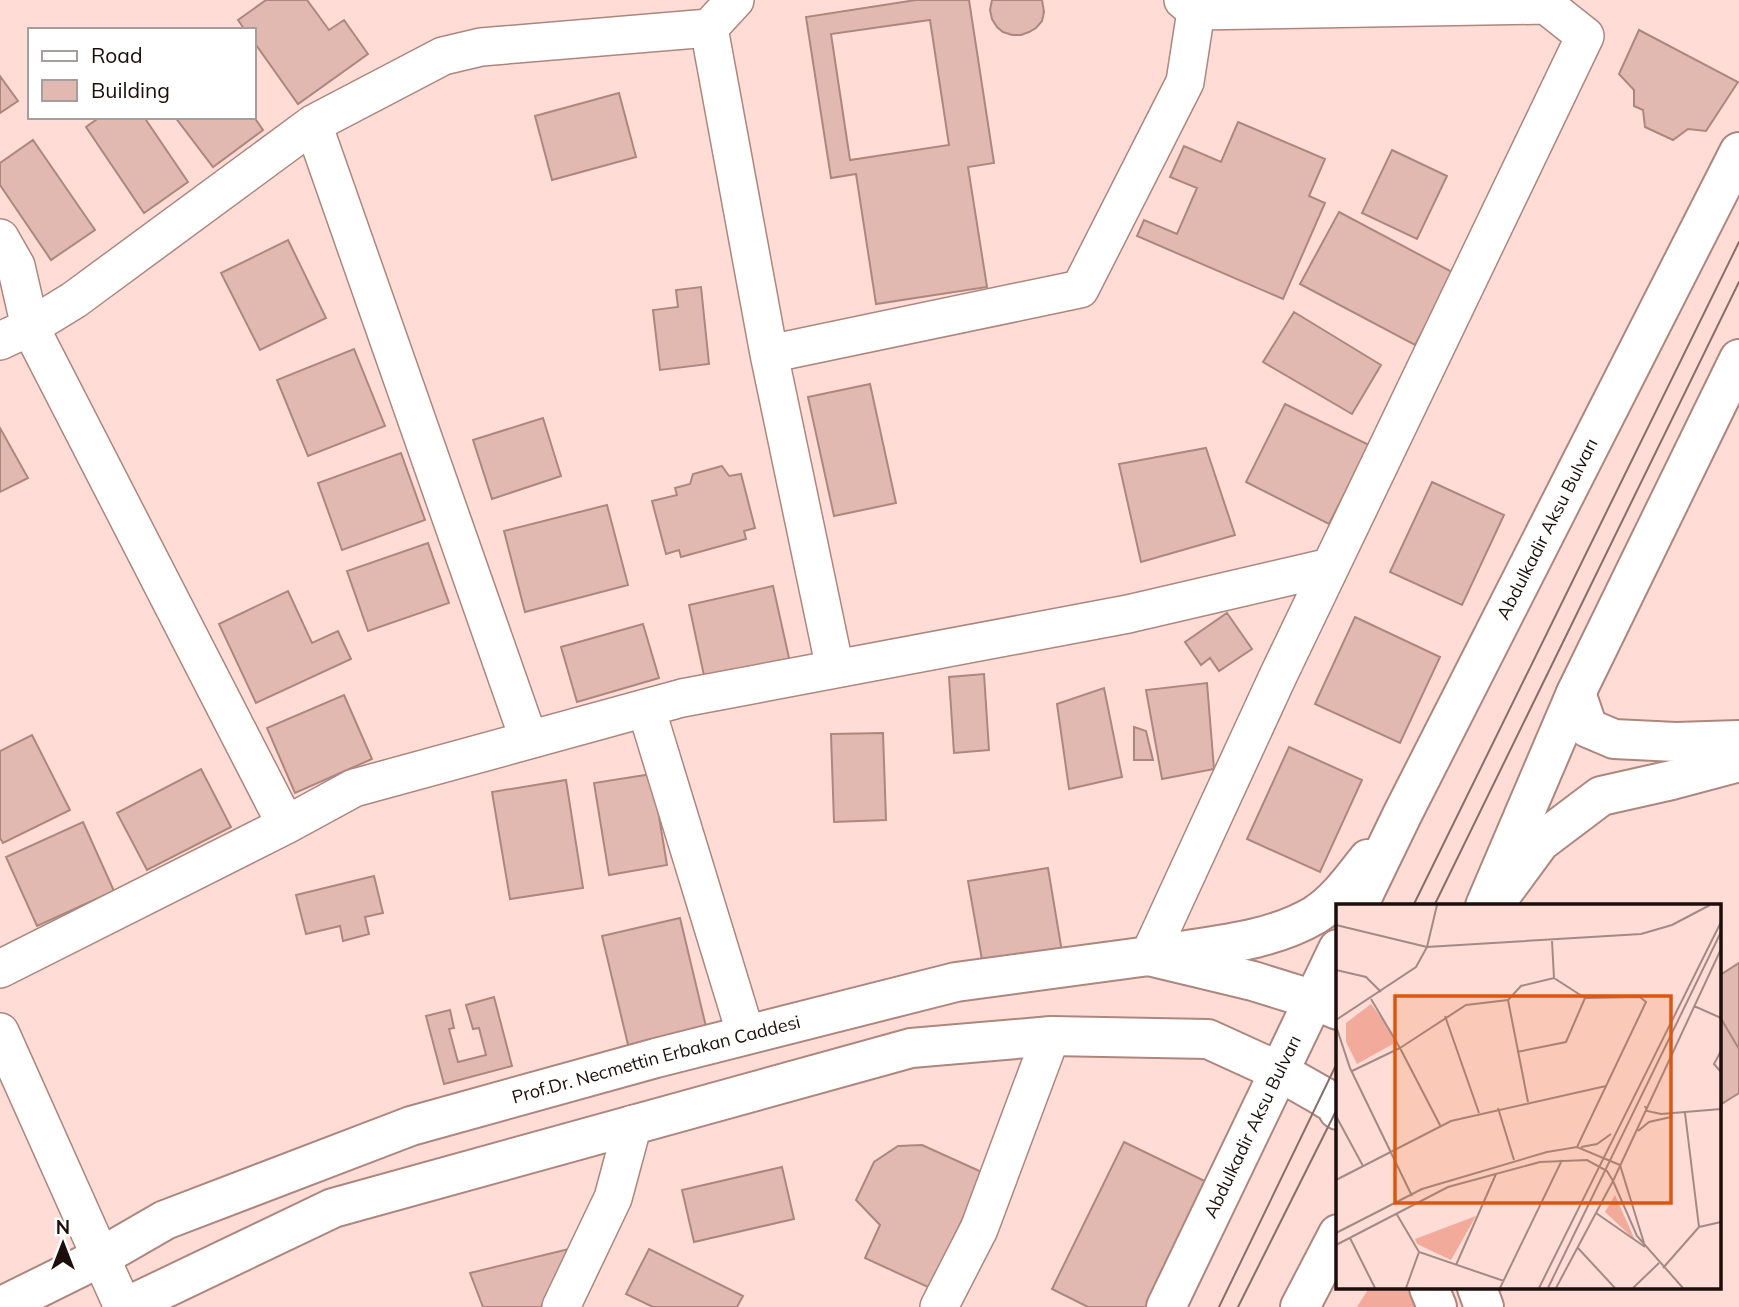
<svg xmlns="http://www.w3.org/2000/svg" width="1739" height="1307" font-family="Mulish,sans-serif">
	<rect width="100%" height="100%" fill="#ffddd6"/>
	<path fill="#f2aa9b" d="M1369,1288H1413L1421,1307H1357Z"/>
	<path fill="#e2b9b0" stroke="#ad877e" stroke-width="2" fill-rule="evenodd" d="M266,0H307L329,30L344,20L368,54L298,104L254,42V30H245L238,20Z
		M916,0H969L994,163L968,167L987,287L876,304L856,174L831,178L806,17ZM930,20L949,145L850,160L831,34Z
		M992,0H1042L1044,12L1042,21L1036,28L1029,32L1021,35H1012L1003,32L997,27L992,19L990,10Z
		M1639,30L1738,82L1706,131L1688,129L1673,140L1645,127L1643,110L1634,106V90L1619,74Z
		M0,76L18,101L0,113Z
		M619,93L636,157L552,180L535,116Z
		M100,117H144L188,182L144,213L86,127Z
		M175,117H254L263,130L213,167Z
		M1238,122L1325,159L1309,196L1325,203L1283,299L1137,236L1144,220L1177,234L1197,188L1170,177L1184,146L1221,162Z
		M33,140L95,230L51,260L0,185V163Z
		M1392,150L1447,176L1417,239L1362,213Z
		M1339,212L1454,273L1415,345L1300,284Z
		M288,240L326,318L260,350L221,273Z
		M701,287L709,364L660,370L653,310L678,307L676,290Z
		M1294,312L1381,365L1352,414L1263,362Z
		M354,349L385,426L308,456L277,380Z
		M870,384L896,503L834,516L808,397Z
		M1285,404L1369,445L1329,524L1246,482Z
		M543,418L561,476L492,499L473,440Z
		M0,428L28,478L0,492Z
		M1206,448L1235,535L1141,562L1119,464Z
		M401,453L425,520L342,550L318,483Z
		M722,466L729,476L741,474L755,528L744,531L746,539L681,557L679,550L666,554L652,501L677,495L675,488L690,484L693,474Z
		M1432,482L1504,515L1462,605L1390,572Z
		M607,505L628,585L525,612L504,531Z
		M428,543L449,603L368,631L347,571Z
		M773,586L791,667L706,685L689,605Z
		M288,591L312,643L338,631L351,659L256,703L219,624Z
		M1227,613L1252,649L1219,671L1210,658L1201,665L1185,642Z
		M1355,617L1440,657L1400,743L1315,704Z
		M643,624L659,678L577,702L561,647Z
		M984,674L989,750L954,753L949,677Z
		M1207,683L1214,769L1162,779L1146,690Z
		M1104,688L1122,777L1069,789L1057,704Z
		M344,695L372,759L295,793L267,728Z
		M1134,727L1146,731L1153,760H1134Z
		M883,733L886,820L834,822L831,734Z
		M32,735L70,810L3,843L0,838V751Z
		M1289,747L1362,780L1320,872L1247,839Z
		M201,769L231,827L147,870L117,813Z
		M652,774L667,865L609,875L594,783Z
		M566,780L583,888L510,899L492,792Z
		M83,822L114,891L37,926L6,857Z
		M1048,868L1063,958L984,971L968,881Z
		M374,876L383,913L365,917L369,934L343,941L340,926L306,934L296,895Z
		M680,918L708,1035L630,1053L602,936Z
		M1739,963V1049L1720,1017V975Z
		M494,997L512,1066L444,1084L426,1016L450,1010L454,1028L449,1029L458,1062L486,1055L479,1028L473,1029L466,1005Z
		M1720,1017L1739,1049V1093L1720,1105Z
		M1124,1142L1213,1185L1153,1307H1088L1052,1289Z
		M922,1145L984,1173L930,1288L865,1258L880,1225L856,1200L874,1162L898,1146Z
		M782,1167L794,1219L694,1242L682,1190Z
		M569,1249L541,1307H483L470,1273Z
		M649,1249L743,1296L737,1307H653L626,1294Z"/>
	<g fill="none" stroke-linecap="round" stroke-linejoin="round">
		<defs>
			<path id="minor" d="M709,28L769,354L835,669
				M313,124L529,740
				M0,238L16,266L30,327L0,341
				M769,354L1080,289L1185,82L1196,11
				M646,708L746,1035
				M286,825L30,327L74,300L313,124L443,56L481,47L709,28L735,0
				M1149,956L1278,676L1585,36L1546,5L1196,11L1183,0
				M0,969L286,825L354,788L682,698L1128,614L1330,567
				M0,1032L123,1307
				M561,1307L613,1198L633,1124
				M939,1307L979,1229L1051,1036"/>
			<path id="tertiary" d="M1576,693L1588,728L1614,739L1676,742L1739,740
				M1493,906L1540,842L1601,796L1672,780L1739,762
				M1429,1288L1437,1307
				M1477,1288L1484,1307"/>
			<g id="primary">
				<path id="s1" d="M1358,906L1403,813L1739,152"/>
				<path d="M1485,906L1576,693L1739,359"/>
				<path d="M1167,953C1217,945 1271,941 1315,915C1337,901 1352,879 1368,859"/>
				<path id="s2" d="M0,1307L101,1257L165,1220L411,1126L656,1058L956,982L1149,956L1253,981L1314,1000L1338,1010"/>
				<path d="M126,1307L333,1208L911,1048L1051,1036L1208,1039L1278,1071L1322,1096L1335,1104L1338,1110"/>
				<path id="s3" d="M1166,1307L1338,949"/>
				<path d="M1300,1307L1338,1234"/>
			</g>
		</defs>
		<use href="#minor" stroke="#ad867e" stroke-width="40"/>
		<use href="#tertiary" stroke="#ad867e" stroke-width="42"/>
		<use href="#primary" stroke="#ad867e" stroke-width="42"/>
		<use href="#minor" stroke="#fff" stroke-width="37"/>
		<use href="#tertiary" stroke="#fff" stroke-width="38"/>
		<use href="#primary" stroke="#fff" stroke-width="38"/>
		<path stroke="#866f6a" stroke-width="2" d="M1413,906L1739,242
			M1434,906L1739,282
			M1219,1307L1338,1061
			M1238,1307L1338,1107"/>
	</g>
	<g text-anchor="middle" stroke-width="5" stroke-linejoin="round" paint-order="stroke">
		<g font-size="18" fill="#1b0e0b" stroke="#fff">
			<text dy="6" stroke="none"><textPath href="#s1" startOffset="422">Abdulkadir Aksu Bulvarı</textPath></text>
			<text dy="6" stroke="none"><textPath href="#s2" startOffset="704">Prof.Dr. Necmettin Erbakan Caddesi</textPath></text>
			<text dy="6" stroke="none"><textPath href="#s3" startOffset="200">Abdulkadir Aksu Bulvarı</textPath></text>
		</g>
	</g>
	<g transform="translate(1336 904)">
		<rect width="385" height="385" fill="#ffddd6"/>
		<path d="M35,100L59,132L57,140L21,160L10,138V119ZM279,291L299,336L269,308ZM140,312L115,356L81,340L79,335Z" fill="#f2aa9b"/>
		<path fill="none" stroke="#a48a85" stroke-width="2" d="M0,21L91,43L101,1M216,37L218,74M0,66L30,73L45,88M172,96L192,198M358,102L385,114M109,112L143,209M0,116L80,63L91,43L305,30L336,21L374,1M0,122L14,164L76,292M385,147L378,160L385,168M181,148L230,138L249,94M16,167L64,144L35,95M309,202L311,207L325,210L385,205M162,204L178,256M349,209L363,323L385,318M0,212L27,262M105,223L64,144L130,101L172,96L185,82L218,74L249,94L304,93L310,98L241,243M302,227L313,218L335,213M245,243L261,240L275,230M284,261L308,339M0,276L115,217L270,182M277,277L301,332L347,384M60,309L83,348L168,377M260,309L309,343M0,329L86,285L211,248L241,243L284,261M14,334L39,384M0,341L112,283L204,258L251,256L271,267L277,277M241,343L279,384M120,361L160,270M327,364L363,323M70,384L83,348M164,384L226,256M203,384L385,18M212,384L385,28M220,384L277,277L385,45M297,384L323,359"/>
		<path fill="#de550c" fill-opacity="0.15" stroke="#de550c" stroke-width="3.5" d="M59,92H335V299H59Z"/>
		<rect width="385" height="385" fill="none" stroke="#1b0e0b" stroke-width="3.5"/>
	</g>
	<rect x="28" y="28" width="228" height="91" fill="#ffffff" stroke="#a49f9d" stroke-width="2"/>
	<rect x="42" y="51" width="35" height="10" fill="#ffffff" stroke="#a49f9d" stroke-width="2"/>
	<text x="91" y="63" font-size="21" fill="#1b0e0b">Road</text>
	<rect x="42" y="80" width="35" height="21" fill="#e2b9b0" stroke="#a49f9d" stroke-width="2"/>
	<text x="91" y="98" font-size="21" fill="#1b0e0b">Building</text>
	<g transform="translate(63 1244)" stroke="#ffffff" stroke-width="5" paint-order="stroke">
	<path d="M0-5L12 26L0 18L-12 26Z" fill="#1b0e0b"/>
	<text y="-10" font-size="19" font-weight="bold" text-anchor="middle" fill="#1b0e0b">N</text>
	</g>
</svg>
